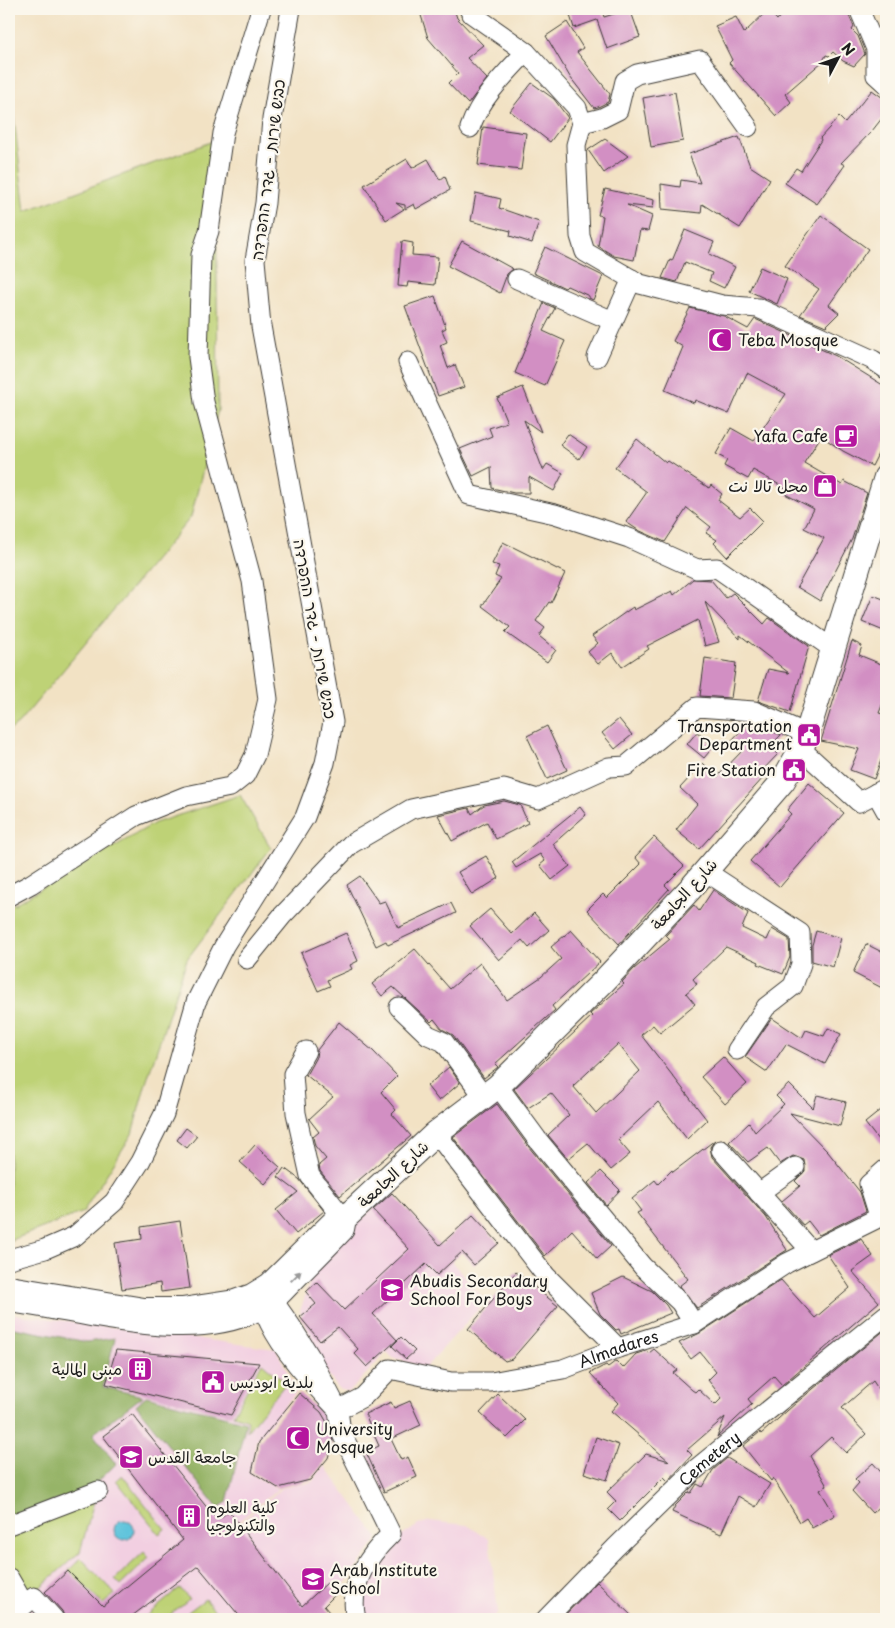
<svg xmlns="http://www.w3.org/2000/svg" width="895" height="1628" font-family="'Playpen Sans','Playpen Sans Arabic','Playpen Sans Hebrew',sans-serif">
	<rect width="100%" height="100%" fill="#fbf7ec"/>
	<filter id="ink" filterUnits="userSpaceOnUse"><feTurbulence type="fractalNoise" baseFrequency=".02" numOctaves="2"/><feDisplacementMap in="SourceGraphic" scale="10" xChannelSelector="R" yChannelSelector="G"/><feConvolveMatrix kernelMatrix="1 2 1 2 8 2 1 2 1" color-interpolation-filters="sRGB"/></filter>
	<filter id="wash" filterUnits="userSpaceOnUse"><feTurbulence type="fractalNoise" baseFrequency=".0096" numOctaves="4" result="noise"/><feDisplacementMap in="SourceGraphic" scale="20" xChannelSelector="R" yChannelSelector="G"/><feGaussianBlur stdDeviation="1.12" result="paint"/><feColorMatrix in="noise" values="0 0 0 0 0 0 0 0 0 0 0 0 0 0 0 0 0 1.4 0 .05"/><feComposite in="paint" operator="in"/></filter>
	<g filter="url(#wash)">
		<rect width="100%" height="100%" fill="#f2e2c4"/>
		<path fill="#f2cfe1" d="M390,1191L486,1301L425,1368L393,1358L387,1352L349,1392L339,1389L330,1378L316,1353L300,1311L311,1278L329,1250Z
			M15,1314L276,1349L297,1391L256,1441L250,1473L278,1489L233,1526L306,1619H9V1316Z
			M324,1465L378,1538L319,1619H310L236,1526L282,1488L312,1482Z
			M430,1521L467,1525L489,1539L498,1612L492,1619H361V1598L368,1574L394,1541L420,1524Z"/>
		<path fill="#bed276" stroke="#6d7749" d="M9,75L25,211L216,140L218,410L191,517L19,723L9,731Z
			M240,795L271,848L187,959L145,1086L132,1134L83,1212L9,1241V1035L11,1033L9,1027V907L155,823Z
			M262,1363L286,1383L247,1431L248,1420L233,1415Z
			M122,1475L165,1529L159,1534L116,1480Z
			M95,1498L80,1552L26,1600L9,1572V1532Z
			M144,1552L149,1558L121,1585L115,1579Z
			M81,1558L115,1594L103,1604L69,1570Z
			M180,1588L189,1599L165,1619H143Z
			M205,1599L222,1619H194L188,1612Z"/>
		<path fill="#96b467" stroke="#596842" d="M9,1327L87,1342L115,1338L103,1387L143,1396L93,1434L116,1464L91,1488L9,1518Z
			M146,1396L246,1422L227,1502L218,1508L136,1405Z"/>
		<path fill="#5dc3db" stroke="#3c707c" d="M114 1530a10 10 0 1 1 20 0a10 10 0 1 1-20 0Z"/>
		<g id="blocks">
			<path fill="#d28fc3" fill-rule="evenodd" d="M419,9H454L457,18L483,45L467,58L487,79L468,104L448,83L458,73L428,38Z
				M568,9H601L604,17L630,9L640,37L607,49L597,20L574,28Z
				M786,9H846L854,27L852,30L858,36L865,54L854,66L843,61L833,52L829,56L826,55L823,61L785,94L791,102L776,116L729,63L732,60L715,26L736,17L744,33L768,10L777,20Z
				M567,22L583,48L577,52L610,94L608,102L598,107L594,108L570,77L546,36Z
				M532,83L554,99L568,118L550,142L510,111Z
				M872,90L886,100V113L872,131L841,163L845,165L817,204L785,183L796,168L801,171L821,140L820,138L839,117L845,123Z
				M675,92L683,141L651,147L643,98Z
				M483,127L526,133L521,170L478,165Z
				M739,137L750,166L770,179L740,228L702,204L701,213L662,209L661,184L680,187L681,180L700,183L689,154Z
				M605,139L628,156L604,173L588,150Z
				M407,159L412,168L428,159L440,180L445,176L450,190L416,209L414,204L405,209V205L396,203L404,209L386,220L364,185Z
				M605,189L654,200L653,208L627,205L652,216L648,231L640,230L634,260L614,256L598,246L603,216L598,215Z
				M476,193L501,199L499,208L539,222L532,243L510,236L511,231L471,221Z
				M821,215L868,249L829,305L839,313L826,326L800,315L819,289L785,266Z
				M685,230L714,242L709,254L735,267L724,288L709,281L712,273L685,262L677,282L662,278L670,260L672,261Z
				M402,241L413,243L412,255L438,257L435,285L408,282L407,287L398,286Z
				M462,241L513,269L507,274L500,293L448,266Z
				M545,247L603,276L593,300L589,298V296L567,286L565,288L533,273Z
				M760,267L787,279L777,304L749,291Z
				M435,296L446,328L442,330L447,342L440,345L448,368L455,365L464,387L438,396L405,306Z
				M544,303L555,308L543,331L565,341L545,386L515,373Z
				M690,308L724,316L748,329L755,319L836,356L886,387V438L872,466L843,451L821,436L804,463L842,485L844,481L867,493L852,539L820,601L797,587L824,538L804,528L814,509L785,494L787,489L753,470L748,479L724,466L727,460L716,454L731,428L754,441L786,394L747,373L729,414L695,400L694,403L665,390L683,347L673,341Z
				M523,387L541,432L524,420L543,470L547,464L563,473L554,491L529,477V493H514L492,488L491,467L473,476L460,449L492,436L489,428L507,422L497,398Z
				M568,434L587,447L579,459L560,445Z
				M637,439L666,463L668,461L709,488L711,485L722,494L718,500L740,517L750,508L763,521L727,557L714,543L717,540L706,533L711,527L687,508L665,542L638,530L626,522L647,492L615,468Z
				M503,542L565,573L551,603L549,602L536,621L545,628L539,636L556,650L547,662L505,632L510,627L482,606L501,579L495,576L499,566L492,564Z
				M693,579L711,580L726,598L733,593L764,624L769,618L809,646L790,712L758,701L768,669L789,673L740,635V639L705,602L719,642L705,646L698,620L647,646L649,649L622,667L612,653L598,664L588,652L598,643L592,636L633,607L634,610L672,591L674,595Z
				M873,595L886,600V632L862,622Z
				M852,641L862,646L859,655L886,666V695L879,713L886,715V747L874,779L850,770L859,749L821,741Z
				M705,658L736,663L731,698L700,696Z
				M619,719L632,735L615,749L602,733Z
				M749,722L781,735L770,746L778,754L760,773L764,777L699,849L676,830L697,804L680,788L703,763L717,777L743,750L732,740Z
				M547,726L567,770L547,779L527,736Z
				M697,732L714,746L704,758L687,744Z
				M809,783L844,813L780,887L750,861L791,814L787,810Z
				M504,801L520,805L528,823L496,839L487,822L452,841L438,815L469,808L472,814L484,805Z
				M580,807L586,815L553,844L570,866L552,880L540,865L545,861L540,854L516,868L512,862Z
				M654,837L684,866L665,885L669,889L619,944L587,910L603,894L607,898L641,864L635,857Z
				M486,856L499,878L472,895L458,872Z
				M360,876L379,903L385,901L398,928L451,903L456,913L388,945L386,941L376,946L347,885Z
				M713,890L748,913L742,928L767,940L772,929L789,939L790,957L783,974L758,964L759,962L726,947L693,979L697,984L686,993L695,1004L660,1033L653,1025L641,1035L707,1120L687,1139L658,1102L618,1140L630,1154L611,1170L588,1143L568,1159L548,1135L569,1115L551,1093L528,1108L514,1089L592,1016L590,1014L624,984L622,982L634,969L670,939L666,935L694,905L699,911ZM618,1044L640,1071L596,1113L573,1086Z
				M490,909L512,934L534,913L549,930L529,948L522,940L499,960L470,926Z
				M571,930L600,962L552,1006L555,1010L495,1064L498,1067L484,1078L453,1035L442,1029L434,1019L431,1022L393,987L382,996L372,984L415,949L450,989L480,963L507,1000L541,977L561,959L551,947Z
				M816,931L841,938L833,967L812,961V945Z
				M346,933L358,961L350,965L352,969L327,980L330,986L318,991L301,953Z
				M866,944L886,954V990L853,973Z
				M772,1018L802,1038L806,1030L824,1036L828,1028L841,1034L825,1064L786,1044L767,1072L745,1057Z
				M339,1022L373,1051L397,1076L381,1092L396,1110L392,1114L411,1136L340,1196L320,1171L319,1165L326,1159L315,1146L313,1137L319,1132L309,1119L333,1097L306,1075L316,1057L317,1050Z
				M723,1057L747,1084L725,1104L701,1077Z
				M449,1067L460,1083L439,1101L427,1086Z
				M789,1084L813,1108L817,1095L846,1102L840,1126L790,1113L828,1152L860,1192L866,1211L819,1235L808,1221L803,1225L782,1201L800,1186L795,1181L805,1171L804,1160L793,1156L780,1164L768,1148L748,1162L729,1142L749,1123L755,1132L784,1104L776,1096Z
				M497,1104L528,1146L611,1246L597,1259L572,1230L545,1256L453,1137Z
				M886,1106V1150L865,1123Z
				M186,1128L197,1136L187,1148L177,1140Z
				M715,1140L710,1147L712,1157L766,1217L787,1250L697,1308L679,1286L688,1279L637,1213L641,1211L632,1199L655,1180L658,1184L672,1170L673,1172Z
				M255,1145L280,1167L265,1184L240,1162Z
				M284,1168L299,1179L324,1211L296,1234L276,1210L298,1192L278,1177Z
				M601,1171L620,1190L606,1205L588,1183Z
				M392,1193L440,1245L473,1215L499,1243L474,1265L462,1252L437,1275L426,1264L373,1314L397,1340L367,1367L354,1353L358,1349L338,1327L320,1341L300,1317L316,1304L306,1292L317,1282L344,1310L409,1249L373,1210Z
				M180,1221L190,1288L161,1292L160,1283L122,1289L115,1243L142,1239L141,1227Z
				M861,1239L873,1256L852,1271L879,1302L782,1385L774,1376L748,1399L752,1404L717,1437L725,1417L687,1450L692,1455L668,1481L664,1477L620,1521L608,1509L616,1501L607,1492L646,1454L669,1461L611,1411L618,1403L590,1373L606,1365L608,1367L616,1361L623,1368L636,1354L646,1351L649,1353L654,1349L677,1370L673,1373L692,1390L695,1392L698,1389L715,1405L722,1398L708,1380L716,1372L700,1352L691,1359L679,1343L700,1333L781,1280L815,1318L850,1288L828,1255Z
				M516,1272L558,1306L512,1359L505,1361L468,1329Z
				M623,1277L652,1291L666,1305L671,1313L621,1334L619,1329L616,1330L600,1314L591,1293Z
				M886,1329V1401L873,1381L842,1408L866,1434L846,1453L831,1437L810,1456L827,1486L820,1490L835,1515L812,1528L806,1518L800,1522L773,1478L771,1481L743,1446L760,1432L761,1434L796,1403Z
				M401,1337L415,1351L406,1359L392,1346Z
				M116,1350L170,1355L259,1363L231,1415L106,1384Z
				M299,1393L321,1412L328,1424L333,1441L328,1458L310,1480L278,1488L252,1472L259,1442Z
				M498,1394L525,1420L507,1438L480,1413Z
				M410,1401L421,1425L391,1439L401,1460L408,1457L417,1477L384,1492L366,1452L379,1446L365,1414L391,1402L394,1408Z
				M132,1414L217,1520L229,1511L302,1606L327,1583L336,1594L324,1606L335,1619H242L198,1566L128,1619H65L62,1611L45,1592L68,1571L103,1606L183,1540L103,1436Z
				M596,1437L619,1445L607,1480L584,1473Z
				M727,1458L770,1484L756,1507L738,1496L721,1534L672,1512L675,1506L689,1492L691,1493L697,1484L703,1487L713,1470Z
				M873,1463L886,1478V1500L872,1513L852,1491L859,1483L855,1479Z
				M597,1582L635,1619H561Z"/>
		</g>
	</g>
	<g filter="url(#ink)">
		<use href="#blocks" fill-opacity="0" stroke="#3c3a35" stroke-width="1"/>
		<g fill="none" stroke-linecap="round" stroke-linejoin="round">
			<defs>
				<g id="minor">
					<path d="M469,9L472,14L526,52L577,108L582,123L576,145L580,236L585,252L640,284L722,305L758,308L873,360L886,369"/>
					<path d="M859,9L876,49V75L886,84"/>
					<path d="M582,123L602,118L618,110L625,81L637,74L700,60L748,127"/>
					<path d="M470,128C480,99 504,75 526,52"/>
					<path d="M517,279L613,321"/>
					<path d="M597,357L632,279"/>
					<path d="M408,362L469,495L555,514L629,538L697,569L717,568L833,649"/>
					<path d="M801,749L859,802L886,788"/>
					<path d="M876,793L886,811"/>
					<path d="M705,871L800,933L801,964L793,986L766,1007L737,1050"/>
					<path d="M9,896L31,884L136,816L186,796L230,787L245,775L255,755L268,699L252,581L204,402L198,357L201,255L209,231L223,133L261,9"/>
					<path d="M247,959L282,916L351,844L411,809L504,789L538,799L609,767L626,766L697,707L754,711L807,734"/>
					<path d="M399,1007L428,1035L444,1042L484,1097"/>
					<path d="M306,1051L293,1074L296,1113L310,1176L344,1219"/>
					<path d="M498,1086L537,1139L643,1267L680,1302L694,1324"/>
					<path d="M436,1133L546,1276L618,1348"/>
					<path d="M721,1150L811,1251"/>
					<path d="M759,1193L795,1167"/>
					<path d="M879,1216L869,1184L886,1169"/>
					<path d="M9,1259L45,1249L75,1236L114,1202L140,1162L164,1114L196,1002L224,946L305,817L325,763L333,722L261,326L255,260L265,203L272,119L291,9"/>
					<path d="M259,1292L272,1299L291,1326L311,1358L338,1410C313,1383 285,1355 269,1322C264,1313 262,1302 259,1292Z"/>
					<path d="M9,1525L98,1491"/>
					<path d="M9,1578L24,1604"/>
					<path d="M17,1619L13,1615L34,1597L54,1619"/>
					<path id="s1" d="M356,1619C348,1585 367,1557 391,1534L341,1432L338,1410L363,1397L390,1369L451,1382H491L563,1369L618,1348L694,1324L787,1263L886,1214"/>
					<path id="s2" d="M546,1619L615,1548L696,1469L886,1315"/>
				</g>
				<path id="major" d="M344,1219L436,1133L498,1086L603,982L691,888L783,781L801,749L807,734L886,477
					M9,1288L144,1310H182L235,1302L252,1296L270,1285L337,1219H344L342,1229C326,1246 310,1262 294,1278C286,1286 278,1296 269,1302C200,1348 85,1309 9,1300"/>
			</defs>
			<use href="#minor" stroke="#3c3a35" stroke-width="21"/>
			<use href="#major" stroke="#3c3a35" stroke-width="26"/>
			<use href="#minor" stroke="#fff" stroke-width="19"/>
			<use href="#major" stroke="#fff" stroke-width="24"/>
		</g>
		<defs><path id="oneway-solid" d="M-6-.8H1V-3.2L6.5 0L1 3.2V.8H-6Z" transform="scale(1.25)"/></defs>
		<use fill="#999" href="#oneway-solid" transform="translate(296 1276) rotate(-45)"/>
	</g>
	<defs>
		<symbol id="mosque-square" viewBox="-11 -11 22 22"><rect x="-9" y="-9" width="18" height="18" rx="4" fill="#b5179e" stroke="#fbf7ec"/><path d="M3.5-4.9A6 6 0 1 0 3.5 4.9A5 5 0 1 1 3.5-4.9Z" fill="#fff"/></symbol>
		<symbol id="cafe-square" viewBox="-11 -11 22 22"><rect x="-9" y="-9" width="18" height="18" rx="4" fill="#b5179e" stroke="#fbf7ec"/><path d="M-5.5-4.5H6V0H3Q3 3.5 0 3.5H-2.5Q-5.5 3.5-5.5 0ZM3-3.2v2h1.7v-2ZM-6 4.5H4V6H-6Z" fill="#fff"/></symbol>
		<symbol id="shop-square" viewBox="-11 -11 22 22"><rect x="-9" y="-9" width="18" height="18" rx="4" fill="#b5179e" stroke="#fbf7ec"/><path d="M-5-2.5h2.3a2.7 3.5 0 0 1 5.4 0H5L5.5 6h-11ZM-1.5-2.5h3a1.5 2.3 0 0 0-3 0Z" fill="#fff"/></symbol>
		<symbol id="civic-square" viewBox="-11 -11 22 22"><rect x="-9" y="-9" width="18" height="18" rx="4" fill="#b5179e" stroke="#fbf7ec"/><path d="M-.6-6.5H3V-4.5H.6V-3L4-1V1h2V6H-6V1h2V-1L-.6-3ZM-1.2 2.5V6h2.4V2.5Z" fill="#fff"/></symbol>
		<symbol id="school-square" viewBox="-11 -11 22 22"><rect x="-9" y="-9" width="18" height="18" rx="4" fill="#b5179e" stroke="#fbf7ec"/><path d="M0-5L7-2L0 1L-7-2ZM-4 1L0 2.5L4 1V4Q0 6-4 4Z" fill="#fff"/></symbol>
		<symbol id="building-square" viewBox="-11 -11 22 22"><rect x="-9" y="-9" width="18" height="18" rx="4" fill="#b5179e" stroke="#fbf7ec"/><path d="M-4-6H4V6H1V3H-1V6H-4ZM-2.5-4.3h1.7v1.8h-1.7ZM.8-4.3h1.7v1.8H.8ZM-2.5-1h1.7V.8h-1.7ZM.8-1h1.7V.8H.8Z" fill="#fff"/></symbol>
		<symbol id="university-square" viewBox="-11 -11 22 22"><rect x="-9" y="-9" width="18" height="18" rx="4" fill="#b5179e" stroke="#fbf7ec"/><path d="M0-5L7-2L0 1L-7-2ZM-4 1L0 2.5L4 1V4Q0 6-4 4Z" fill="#fff"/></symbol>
	</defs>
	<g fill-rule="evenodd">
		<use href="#mosque-square" x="706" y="326" width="28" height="28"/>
		<use href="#cafe-square" x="832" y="422" width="28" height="28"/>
		<use href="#shop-square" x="811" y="472" width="28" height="28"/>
		<use href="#civic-square" x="795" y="721" width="28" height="28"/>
		<use href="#civic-square" x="780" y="756" width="28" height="28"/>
		<use href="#school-square" x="378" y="1276" width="28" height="28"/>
		<use href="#building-square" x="126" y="1355" width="28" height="28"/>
		<use href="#civic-square" x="199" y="1368" width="28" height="28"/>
		<use href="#mosque-square" x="284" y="1424" width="28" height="28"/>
		<use href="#university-square" x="117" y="1443" width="28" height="28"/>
		<use href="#building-square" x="175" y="1502" width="28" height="28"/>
		<use href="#school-square" x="299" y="1565" width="28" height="28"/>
	</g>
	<g text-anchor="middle" stroke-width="4.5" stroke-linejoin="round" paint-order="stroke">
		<g font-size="16" fill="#1c1c1c" stroke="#fbf7ec">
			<text transform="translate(268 170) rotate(-83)" y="6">כביש שירות - גדר ההפרדה</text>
			<text transform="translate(315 629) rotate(80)" y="6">כביש שירות - גדר ההפרדה</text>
			<text transform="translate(684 894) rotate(-48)" y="6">شارع الجامعة</text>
			<text transform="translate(393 1174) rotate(-43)" y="6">شارع الجامعة</text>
			<text dy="6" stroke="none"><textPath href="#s1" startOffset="534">Almadares</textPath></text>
			<text dy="6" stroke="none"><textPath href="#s2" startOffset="229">Cemetery</textPath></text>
		</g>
		<g font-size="16" fill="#1c1c1c" stroke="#fbf7ec" text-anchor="start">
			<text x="738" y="346">Teba Mosque</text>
			<text x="828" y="442" text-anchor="end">Yafa Cafe</text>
			<text x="808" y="492" text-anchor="end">محل تالا نت</text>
			<text x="792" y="732" text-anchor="end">Transportation<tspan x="792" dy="18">Department</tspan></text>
			<text x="776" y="776" text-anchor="end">Fire Station</text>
			<text x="410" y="1287">Abudis Secondary<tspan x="410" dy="18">School For Boys</tspan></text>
			<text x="122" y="1375" text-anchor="end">مبنى المالية</text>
			<text x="230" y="1388">بلدية ابوديس</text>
			<text x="316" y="1435">University<tspan x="316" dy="18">Mosque</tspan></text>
			<text x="148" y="1463">جامعة القدس</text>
			<text x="206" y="1513">كلية العلوم<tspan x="206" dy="18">والتكنولوجيا</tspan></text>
			<text x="330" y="1576">Arab Institute<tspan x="330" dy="18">School</tspan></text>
		</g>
	</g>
	<rect width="895" height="1628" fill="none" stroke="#fbf7ec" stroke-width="30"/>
	<g transform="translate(838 58) rotate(49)" stroke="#fbf7ec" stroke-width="4" paint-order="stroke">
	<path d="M0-4L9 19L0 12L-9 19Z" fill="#1c1c1c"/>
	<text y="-8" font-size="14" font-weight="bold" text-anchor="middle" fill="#1c1c1c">N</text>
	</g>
</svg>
